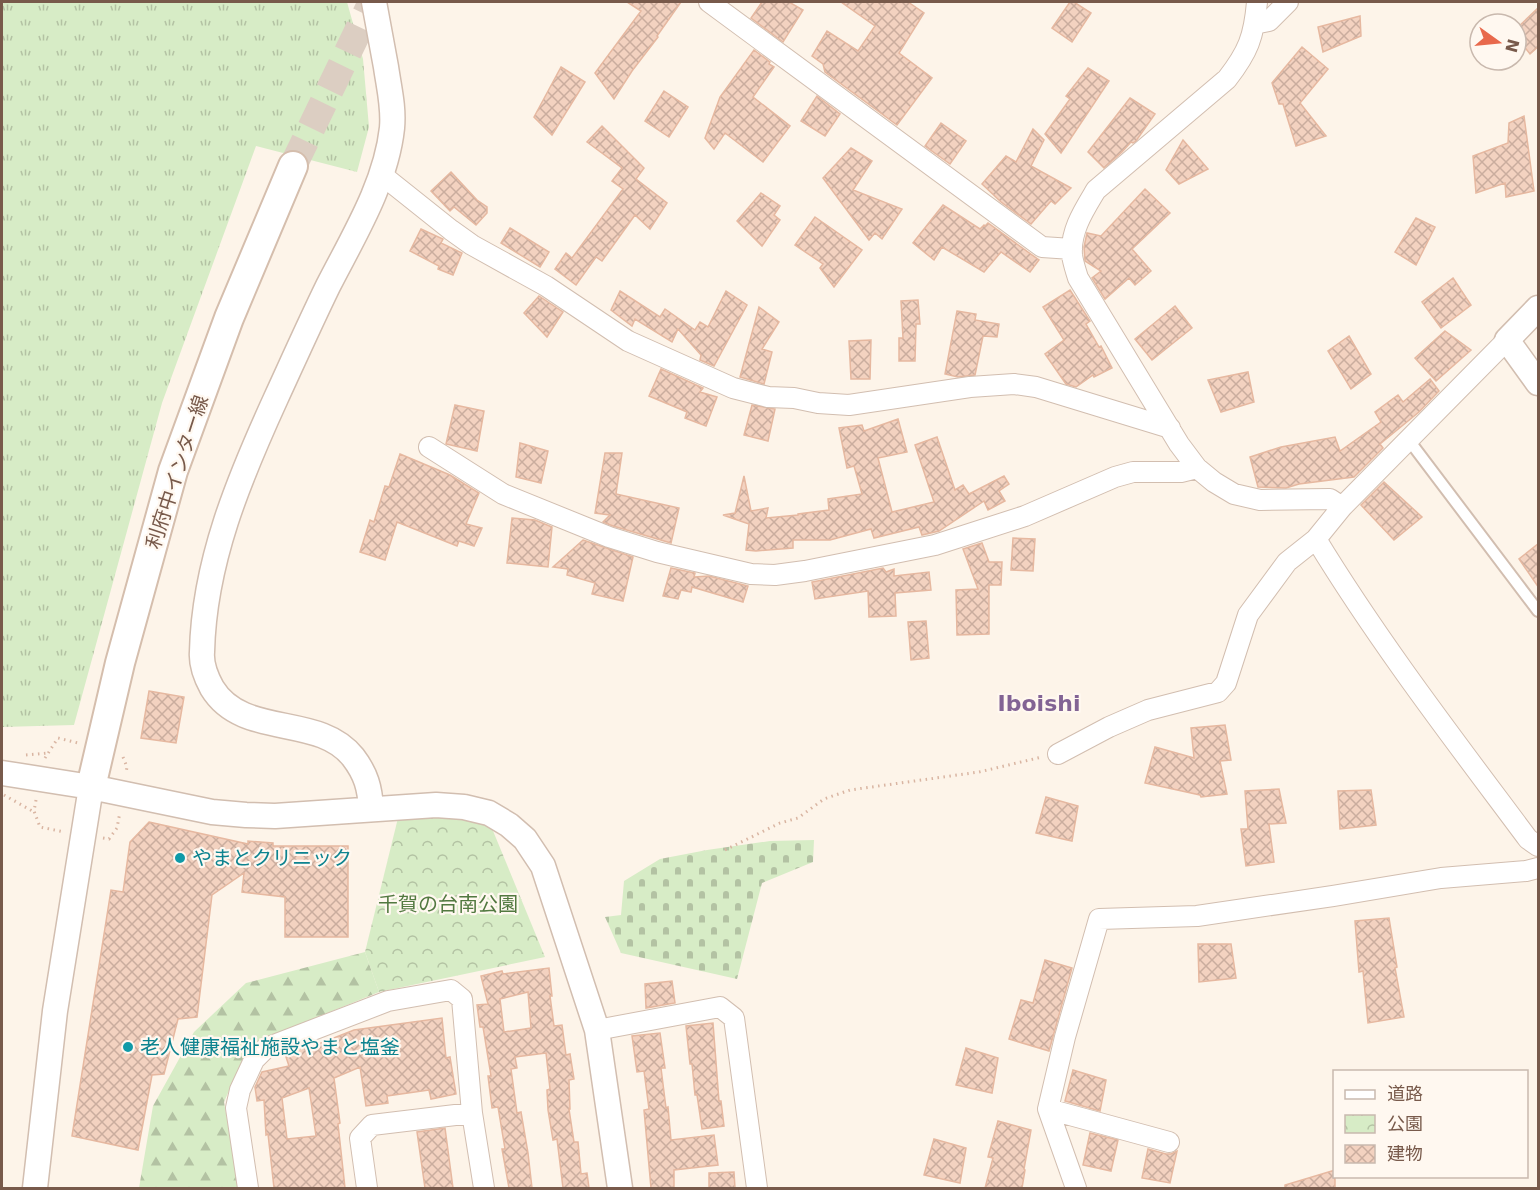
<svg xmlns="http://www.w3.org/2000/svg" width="1540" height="1190" font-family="'DejaVu Sans','Noto Sans JP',sans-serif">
	<defs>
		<pattern id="grass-tufts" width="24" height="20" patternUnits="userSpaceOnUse" patternTransform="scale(1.5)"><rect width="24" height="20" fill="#d7ecc6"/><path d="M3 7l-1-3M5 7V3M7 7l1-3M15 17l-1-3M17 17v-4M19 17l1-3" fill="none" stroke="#b3c2a3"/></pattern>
		<pattern id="forest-firs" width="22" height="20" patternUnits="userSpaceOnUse" patternTransform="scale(1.5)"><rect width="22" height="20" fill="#d7ecc6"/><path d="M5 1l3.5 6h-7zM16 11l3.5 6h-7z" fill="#b3c2a3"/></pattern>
		<pattern id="cemetery-stones" width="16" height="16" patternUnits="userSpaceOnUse" patternTransform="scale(1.5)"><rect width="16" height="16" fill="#d7ecc6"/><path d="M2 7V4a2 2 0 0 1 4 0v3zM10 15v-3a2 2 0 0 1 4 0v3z" fill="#b3c2a3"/></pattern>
		<pattern id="park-crowns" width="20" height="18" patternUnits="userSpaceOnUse" patternTransform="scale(1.5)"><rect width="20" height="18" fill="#d7ecc6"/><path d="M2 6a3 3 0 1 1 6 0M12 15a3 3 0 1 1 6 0" fill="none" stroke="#b3c2a3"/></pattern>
		<pattern id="building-cross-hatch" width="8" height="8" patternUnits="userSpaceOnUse" patternTransform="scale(1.5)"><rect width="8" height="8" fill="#f3d2c0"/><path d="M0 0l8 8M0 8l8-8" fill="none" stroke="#caad9e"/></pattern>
	</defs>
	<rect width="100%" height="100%" fill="#fdf4e9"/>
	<path fill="url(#grass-tufts)" d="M2,2H347L363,59L369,127L357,172L256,146L162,403L74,725L2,727Z"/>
	<path fill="url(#forest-firs)" d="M365,952L379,992L249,1045L224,1102L239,1188H139L153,1106L194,1032L246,983Z"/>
	<path fill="url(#cemetery-stones)" d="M814,840L813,862L762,883L737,979L621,953L605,917L621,915L624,881L660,859L707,850L770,841Z"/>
	<path fill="url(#park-crowns)" d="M467,814L491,826L545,957L379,992L365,952L398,818Z"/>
	<path fill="url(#building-cross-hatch)" stroke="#e6b8a0" stroke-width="1.5" fill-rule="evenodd" d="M627,2H681L657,36L658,37L632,71L614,99L595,73L641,11Z
		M762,2H789L803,10L783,42L751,18Z
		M841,2H908L924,13L899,53L932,78L897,125L825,72L823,64L812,56L827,31L858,51L875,26Z
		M1070,2H1074L1091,13L1072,42L1052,28Z
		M1539,7V46L1530,54L1516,36V29Z
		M1360,16L1361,36L1323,52L1318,27Z
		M1302,47L1328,69L1300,103L1326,136L1296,146L1283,104H1279L1272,83Z
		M754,50L770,62L769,64L774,67L753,97L790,126L763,162L725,133L714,149L705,138L720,97Z
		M561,67L585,82L552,135L534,117Z
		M1088,68L1109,81L1061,153L1045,134L1070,99L1066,96Z
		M664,91L688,107L669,137L645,121Z
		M817,96L840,114L825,136L801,121Z
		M1130,98L1155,114L1136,141L1133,143L1131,142L1122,152L1104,168L1088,152Z
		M1524,116L1534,191L1506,197L1505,183L1476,193L1473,156L1508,143L1509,123Z
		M941,123L966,141L950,164L925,146Z
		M602,126L644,168L636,179L667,203L650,229L635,215L602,261L596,257L576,285L555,269L566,253L572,258L623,189L612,181L622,168L587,142Z
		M1033,129L1044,140L1031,166L1071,188L1055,204L1051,201L1031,224L1001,202L982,184L1006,156L1016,162Z
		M1183,140L1208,169L1179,184L1166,170Z
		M851,148L872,161L853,190L902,209L882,239L875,233L869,240L823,178Z
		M451,172L477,200L487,207V213L476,225L454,207L450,211L431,191Z
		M1145,189L1170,213L1132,249L1151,271L1135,285L1129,278L1105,299L1092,278L1101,271L1085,261L1084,247L1087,233L1101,236Z
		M761,193L780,206L774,215L780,220L762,246L737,221Z
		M943,205L980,229L984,225L985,226L988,223L1039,260L1030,272L1001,252L984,272L942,247L934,260L913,243Z
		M815,217L862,250L834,287L820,268L823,264L795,245Z
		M1416,218L1435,227L1416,265L1395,252Z
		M510,228L549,252L540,267L501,243Z
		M421,229L443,239L441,243L462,253L453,275L438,269L439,266L410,251Z
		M1453,278L1471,305L1441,328L1422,302Z
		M1070,290L1090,321L1086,324L1099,347L1101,346L1112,368L1094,377L1093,375L1076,387L1066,384L1045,354L1064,340L1043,307Z
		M620,291L660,317L665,309L695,330L700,322L708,327L726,291L747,305L714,366L700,360L701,355L678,329L672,342L635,319L632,326L611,310Z
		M539,296L563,312L547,337L524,313Z
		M918,300L920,324H916L915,361H899V338H903L901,301Z
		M1175,306L1192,328L1152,360L1135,339Z
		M759,307L779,322L762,349L772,352L764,384L740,377Z
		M957,311L976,314L975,320L999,324L997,337L983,336L975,375L958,377L945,374Z
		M1445,331L1471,350L1436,381L1415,358Z
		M1349,336L1371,374L1351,389L1328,351Z
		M871,340L870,379H851L849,341Z
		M661,369L703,388L700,392L717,397L706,426L685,418L687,412L649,396Z
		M1248,372L1254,402L1221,412L1208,380Z
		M1430,379L1439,391L1419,412L1380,444L1383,448L1354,477L1299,484L1286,488L1258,487L1250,457L1281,447L1335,437L1340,451L1381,422L1375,412L1398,395L1403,402Z
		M455,405L484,411L477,451L446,444Z
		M752,405L775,409L768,441L744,435Z
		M898,419L907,452L878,458L892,512L934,502L915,445L937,437L955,490L963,485L969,494L1004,476L1009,484L999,491L1005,501L988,510L984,501L939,531L922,535L919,527L874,538L871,529L830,540H793V548L756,551L746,550L749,524L723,515L735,513L744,476L751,511L768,508L766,518L798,515V514L829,510L828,499L862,494L854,466L847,468L839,428L862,425L864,431Z
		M520,443L548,451L541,483L516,477Z
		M605,453H622L616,494L679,508L671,543L613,526L603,522L610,515L595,513Z
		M400,454L450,475L479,493L466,524L482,528L474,546L459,541L457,546L397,522L385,560L360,552L370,520L374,522L385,486L389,487Z
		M1384,482L1422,517L1394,540L1361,505Z
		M512,518L535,520L552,527L548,567L507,563Z
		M1013,538L1035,539L1033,571L1011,570Z
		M583,540L633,557L623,601L592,594L595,583L567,575L568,569L553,567Z
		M982,543L989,562H1002L1001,585H989V634L957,635L956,590L978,589L963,549Z
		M1539,543V588L1519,559Z
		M671,568L695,573L694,577L709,576L748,586L743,602L692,587L691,592L681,590L678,599L663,596Z
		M883,568L886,572L894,569V576L929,572L931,590L895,593L896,616L869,617L868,591L815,599L812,582Z
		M926,621L929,658L911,660L908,622Z
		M149,691L184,697L176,743L141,738Z
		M1225,725L1231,760L1220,761L1227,794L1201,797L1200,795L1145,783L1155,747L1194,758L1191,728Z
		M1279,789L1286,823L1269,824L1274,862L1246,866L1241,829H1248L1245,791Z
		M1371,790L1376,825L1340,829L1338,791Z
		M1046,797L1078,806L1072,841L1036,833Z
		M149,822L248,844V841L273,843V846H348V937H285V897L242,892L244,873L212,895L197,1017L178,1019L164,1074L152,1075L138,1150L72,1136L111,890L123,892L130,842Z
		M1389,918L1397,967L1395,968L1404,1017L1368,1023L1363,971L1359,972L1355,921Z
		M1198,944H1231L1236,978L1199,982Z
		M1045,960L1072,968L1049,1051L1009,1039L1021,1000L1033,1003Z
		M549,968L552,996H550L554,1026L562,1025L566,1055L570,1054L574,1079L569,1080L570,1109H569L574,1142H578L581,1174L587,1173L589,1188H563L557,1139L553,1140L548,1110L547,1090L550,1089L546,1053L515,1057L517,1068L511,1069L517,1113L521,1112L528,1153L532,1188H509L502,1149H505L498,1107L492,1108L488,1076H491L483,1027H480L477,1005L488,1004L481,976L502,971L503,974ZM528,992L531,1028L504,1032L500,999Z
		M672,981L675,1003L646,1008L645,984Z
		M442,1018L446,1058L450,1057L456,1094L431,1099L429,1090L387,1096L388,1103L366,1106L360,1067L334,1078L340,1123L338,1124L345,1188H274L268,1134L266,1135L264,1100L257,1101L255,1087L262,1072L289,1066L285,1054L305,1046L306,1049L354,1030ZM309,1088L316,1136L287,1139L282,1098Z
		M713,1023L719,1101H721L724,1126L702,1129L697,1095H695L692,1064H690L686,1026Z
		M660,1033L665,1068H661L666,1108L668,1107L671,1140L714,1135L718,1165L674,1170V1188H651L644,1110L649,1109L644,1071L637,1072L632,1036Z
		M966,1048L998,1058L992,1093L956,1085Z
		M1073,1070L1106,1080L1100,1111L1065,1101Z
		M998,1121L1031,1130L1024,1169L1025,1170L1022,1188H985L993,1158L988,1157Z
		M445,1128L453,1188H425L417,1132Z
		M1090,1133L1118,1140L1111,1171L1083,1165Z
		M934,1139L966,1148L960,1183L924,1175Z
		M1148,1149L1166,1154H1171L1177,1151L1170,1183L1142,1178Z
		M1335,1170V1188H1285V1185Z
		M734,1172L735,1188H709V1173Z"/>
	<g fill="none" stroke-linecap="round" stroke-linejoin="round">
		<path stroke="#dccec2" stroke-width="28" stroke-dasharray="28 14" stroke-linecap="butt" d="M293,166L372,2"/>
		<defs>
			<path id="service" d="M1408,439L1538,611"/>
			<path id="minor" d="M709,2L1042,247L1072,249
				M1257,2C1254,37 1248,52 1227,79L1096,190C1084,210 1070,231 1072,255C1073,263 1076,271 1078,278L1179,444L1197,468L1214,482L1234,494L1260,500L1330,499L1342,507
				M1254,24L1269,21L1288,2
				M382,175L451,230L472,245L546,286L628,341L733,388L768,397L794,398L818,403L849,405L970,387L1014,384L1036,387L1170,428
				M429,447L503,494L609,537L657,552L751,574L775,575L805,571L935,545L1025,516L1115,477L1133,472H1181L1197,468
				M1316,539C1380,644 1455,741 1528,839L1538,846
				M1058,754L1109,727L1148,710L1218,692L1226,683L1248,615L1287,562L1316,539L1342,507L1507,340
				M597,1030L720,1007L734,1018L757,1188
				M1048,1109L1169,1142
				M248,1188L236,1108L240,1090L254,1060L266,1048L388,1001L451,990L462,999L472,1113L484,1188
				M367,1188L360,1138L372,1125L472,1113
				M1076,1188L1048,1109L1065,1037L1099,919L1197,916L1333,896L1441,878L1526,871L1538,868"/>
			<path id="tertiary" d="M1538,308L1507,340L1538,383
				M2,773L91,787L212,812L246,815L275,816L436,805L464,807L489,813L509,825L525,839L543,866L597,1030L620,1188
				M371,809C370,788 366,774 353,757C318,713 243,739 212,688C206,677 201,664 202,652C204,562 239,479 276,398C293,361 310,323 328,286C353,237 386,184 392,128C394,107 389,88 386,67C382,45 378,23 374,2
				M35,1188L55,1011L91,787"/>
			<path id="secondary" d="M91,787L120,663L173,471L229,318L293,166"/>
		</defs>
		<use href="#service" stroke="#d2beb0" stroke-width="14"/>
		<use href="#minor" stroke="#d2beb0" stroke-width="22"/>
		<use href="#tertiary" stroke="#d2beb0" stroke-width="27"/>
		<use href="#secondary" stroke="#d5bead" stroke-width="32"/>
		<path stroke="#d9b5a2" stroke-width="3" stroke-dasharray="1.5 4.5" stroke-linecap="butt" d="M26,755L48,753
			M123,757L127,767L126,773
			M45,758L58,738L78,743
			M4,795L34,812
			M36,800L34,811L40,827L64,832
			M103,838L109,839L117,828L120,812
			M725,850L780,823L798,818L824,799L850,790L979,772L1042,757"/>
		<use href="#service" stroke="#fff" stroke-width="10"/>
		<use href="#minor" stroke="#fff" stroke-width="20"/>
		<use href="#tertiary" stroke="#fff" stroke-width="24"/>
		<use href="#secondary" stroke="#fff" stroke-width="28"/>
	</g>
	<g fill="#0f9aa8" stroke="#fff8f0" stroke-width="2">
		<circle cx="180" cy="858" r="6"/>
		<circle cx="128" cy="1047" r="6"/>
	</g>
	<g text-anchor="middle" stroke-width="4.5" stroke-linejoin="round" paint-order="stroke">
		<g font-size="20" fill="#785a4b" stroke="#fff8f0">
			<text transform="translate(177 472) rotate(-72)" y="7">利府中インター線</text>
		</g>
		<g font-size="20" fill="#0d838f" stroke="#fff8f0" text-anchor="start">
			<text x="192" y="865">やまとクリニック</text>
			<text x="140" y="1054">老人健康福祉施設やまと塩釜</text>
		</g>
		<g font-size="20" fill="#527940" stroke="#fff8f0">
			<text x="448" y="911">千賀の台南公園</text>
		</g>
		<g font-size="22" font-weight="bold" fill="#826394" stroke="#fff8f0">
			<text x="1039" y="711">Iboishi</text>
		</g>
	</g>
	<rect width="1540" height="1190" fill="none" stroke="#785a4b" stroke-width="6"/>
	<rect x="1333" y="1070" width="195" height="108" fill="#fff8f0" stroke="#c9b9ae" stroke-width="1.5"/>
	<rect x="1345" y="1090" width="30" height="9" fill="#ffffff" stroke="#c9b9ae" stroke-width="1.5"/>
	<text x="1387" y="1100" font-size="18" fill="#785a4b">道路</text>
	<rect x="1345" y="1115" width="30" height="18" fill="url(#park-crowns)" stroke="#c9b9ae" stroke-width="1.5"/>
	<text x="1387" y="1130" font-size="18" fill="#785a4b">公園</text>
	<rect x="1345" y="1145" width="30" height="18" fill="url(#building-cross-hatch)" stroke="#c9b9ae" stroke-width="1.5"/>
	<text x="1387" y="1160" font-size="18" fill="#785a4b">建物</text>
	<g transform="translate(1498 42) rotate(105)"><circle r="28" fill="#fff8f0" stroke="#c9b9ae" stroke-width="1.5"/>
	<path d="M0-4.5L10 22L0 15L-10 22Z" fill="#e8694c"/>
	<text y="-9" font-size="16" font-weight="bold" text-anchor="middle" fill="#785a4b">N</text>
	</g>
</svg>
